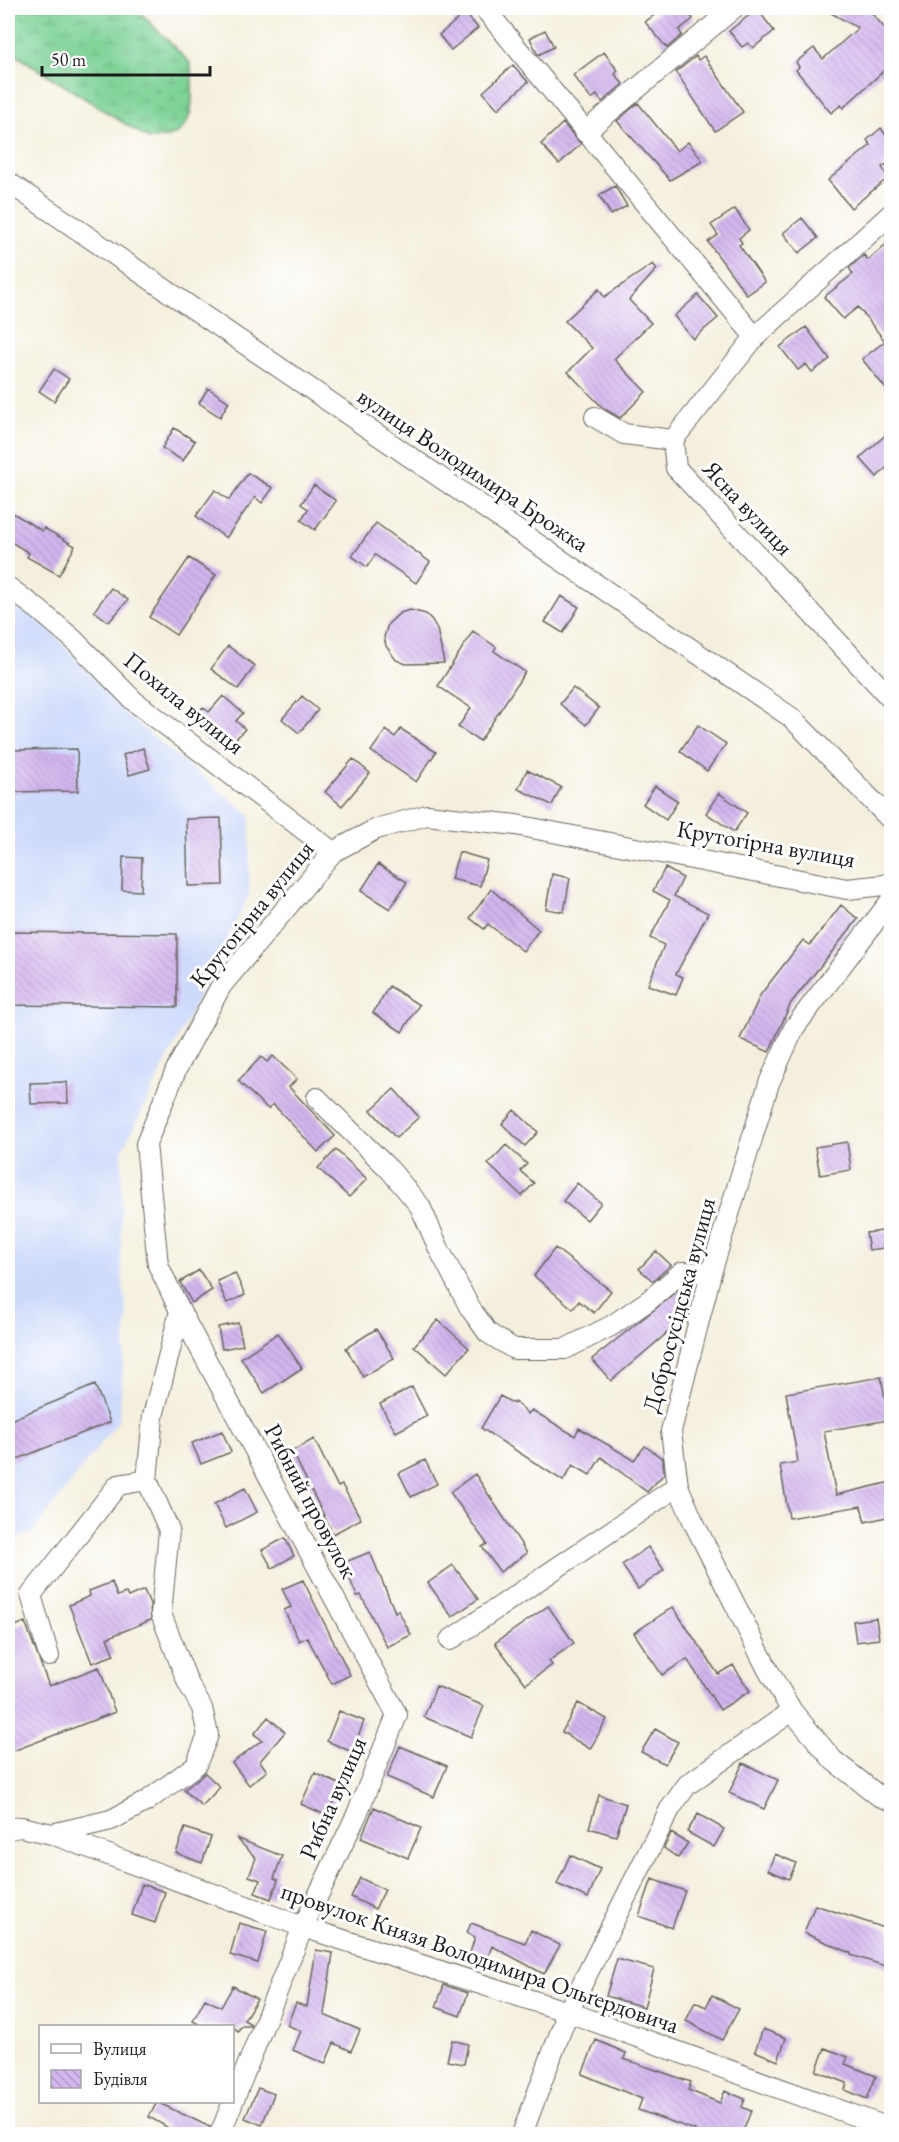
<svg xmlns="http://www.w3.org/2000/svg" width="899" height="2142" font-family="'EB Garamond',serif">
	<defs>
		<pattern id="wetland-marsh" width="20" height="14" patternUnits="userSpaceOnUse" patternTransform="scale(1.5)"><rect width="20" height="14" fill="#7ed397"/><path d="M1 5h8M5 5V1M11 12h8M15 12V8" fill="none" stroke="#6cb582"/></pattern>
		<pattern id="building-back-hatch" width="6" height="6" patternUnits="userSpaceOnUse" patternTransform="scale(1.5)"><rect width="6" height="6" fill="#d2b5ee"/><path d="M-1 5l2 2M0 0l6 6M5-1l2 2" fill="none" stroke="#b49bcc"/></pattern>
	</defs>
	<rect width="100%" height="100%" fill="#fff"/>
	<filter id="ink" filterUnits="userSpaceOnUse"><feTurbulence type="fractalNoise" baseFrequency=".0167" numOctaves="2"/><feDisplacementMap in="SourceGraphic" scale="12" xChannelSelector="R" yChannelSelector="G"/><feConvolveMatrix kernelMatrix="1 2 1 2 8 2 1 2 1" color-interpolation-filters="sRGB"/></filter>
	<filter id="wash" filterUnits="userSpaceOnUse"><feTurbulence type="fractalNoise" baseFrequency=".008" numOctaves="4" result="noise"/><feDisplacementMap in="SourceGraphic" scale="24" xChannelSelector="R" yChannelSelector="G"/><feGaussianBlur stdDeviation="1.35" result="paint"/><feColorMatrix in="noise" values="0 0 0 0 0 0 0 0 0 0 0 0 0 0 0 0 0 1.4 0 .05"/><feComposite in="paint" operator="in"/></filter>
	<g filter="url(#wash)">
		<rect width="100%" height="100%" fill="#f4efdd"/>
		<path fill="#cedafa" d="M8,598L46,625L125,714L250,815L249,895L122,1151L121,1263L127,1317L119,1420L32,1533L8,1542Z"/>
		<path fill="url(#wetland-marsh)" stroke="#4d785a" stroke-width="1.5" d="M8,8H136L191,64C192,86 198,124 173,135C167,138 156,138 149,139L8,50Z"/>
		<g id="blocks">
			<path fill="url(#building-back-hatch)" d="M664,8H684L693,19L679,30L682,35L667,48L645,22Z
				M822,8H867L891,35V64L843,108L841,105L831,113L796,70L799,67L796,62L814,48L823,59L858,28Z
				M757,9L774,31L753,48L748,43L742,47L729,31Z
				M465,13L478,28L451,50L439,35Z
				M545,30L554,47L538,55L530,38Z
				M604,52L618,71L615,74L623,84L602,102L597,95L591,99L573,75Z
				M696,56L698,60L704,56L743,112L715,131L676,72Z
				M513,65L528,82L498,109L483,92Z
				M638,103L677,151L688,142L703,161L670,180L617,121Z
				M563,123L581,144L559,164L541,144Z
				M881,128L885,134L891,129V169L887,164L882,167L888,178L851,208L828,180L871,145L867,140Z
				M615,186L627,206L611,215L599,195Z
				M735,209L749,230L739,238L742,243L739,245L765,282L747,295L708,242L718,235L711,225Z
				M802,218L818,238L799,253L783,233Z
				M891,240V395L862,359L885,341L858,307L843,319L824,297L853,274L849,268L864,255L868,260Z
				M653,264L657,269L629,300L651,323L614,359L646,392L620,418L603,408L568,372L592,348L565,321L599,289L604,297Z
				M698,295L718,318L693,339L674,316Z
				M806,327L830,359L812,372L806,364L798,370L780,347Z
				M54,369L69,379L54,401L39,391Z
				M208,388L229,402L220,417L199,403Z
				M174,428L195,441L183,461L162,448Z
				M891,430V463L877,477L860,458Z
				M248,473L273,488L262,503L255,497L226,538L196,516L215,490L229,500Z
				M314,485L336,501L315,530L301,520L308,509L301,504Z
				M8,510L42,531L44,528L75,546L59,575L27,557L29,553L8,540Z
				M376,523L430,562L416,583L375,555L367,567L352,556Z
				M189,558L216,575L176,635L149,617Z
				M111,588L128,600L109,622L94,611Z
				M561,596L579,607L563,633L545,622Z
				M410,610L426,614L432,620L437,629L444,663L406,664L396,660L386,646L384,637L388,624L400,613Z
				M473,631L496,647L494,651L525,672L480,741L458,727L471,708L438,686Z
				M228,646L255,666L238,689L211,669Z
				M573,688L599,708L586,725L560,704Z
				M223,696L243,713L236,721L245,729L232,743L223,736L217,742L192,720L203,707L209,712Z
				M302,696L318,710L299,733L282,719Z
				M698,725L726,744L707,771L680,751Z
				M401,729L436,752L416,782L371,751L386,730L395,737Z
				M143,748L150,769L129,775L123,755Z
				M77,749L78,791L8,792V750Z
				M353,759L370,773L342,806L325,792Z
				M527,770L561,787L552,805L518,789Z
				M655,786L678,801L666,820L643,804Z
				M719,793L747,813L734,832L706,813Z
				M221,818L223,885L188,886L186,819Z
				M459,852L487,860L480,886L451,879Z
				M123,857L142,858L141,891L122,890Z
				M378,864L407,882L390,909L361,891Z
				M665,868L683,878L674,896L708,913L676,974L683,977L676,995L648,985L664,945L650,938L670,900L653,891Z
				M552,874L570,878L564,912L546,909Z
				M491,889L539,930L523,951L488,924L484,929L470,918Z
				M841,905L858,919L791,1003L769,1052L740,1039L761,994L803,940L810,945Z
				M8,932L177,934V1007L8,1005Z
				M389,986L419,1005L402,1032L373,1013Z
				M273,1056L297,1079L289,1087L335,1136L318,1152L273,1104L268,1109L238,1081L261,1057L267,1062Z
				M67,1082L68,1103L31,1104L30,1083Z
				M394,1089L419,1117L396,1138L371,1110Z
				M514,1110L538,1132L525,1146L502,1124Z
				M847,1142L851,1170L820,1175L815,1147Z
				M506,1145L527,1164L520,1171L534,1183L522,1196L488,1164Z
				M336,1150L367,1179L349,1197L318,1168Z
				M577,1183L601,1203L587,1220L563,1201Z
				M891,1230V1247L869,1250L866,1233Z
				M555,1248L611,1291L594,1313L579,1301L573,1309L534,1276Z
				M656,1251L671,1265L653,1281L639,1269Z
				M199,1270L212,1290L192,1303L180,1282Z
				M235,1273L245,1295L227,1303L217,1281Z
				M679,1290L691,1304L688,1315L611,1381L592,1359Z
				M438,1320L469,1348L446,1374L414,1346Z
				M238,1323L243,1345L222,1349L218,1327Z
				M376,1329L394,1358L363,1377L346,1348Z
				M278,1333L302,1368L264,1393L241,1358Z
				M881,1377L889,1420L824,1431L836,1495L891,1482V1516L865,1522L861,1506L789,1518L780,1465L798,1462L786,1393Z
				M95,1385L110,1422L8,1463V1421Z
				M412,1387L427,1416L396,1432L380,1404Z
				M500,1396L514,1404L515,1402L528,1414L532,1410L575,1436L579,1428L634,1460L645,1446L663,1459L664,1474L647,1492L601,1457L590,1475L573,1465L563,1481L481,1428Z
				M222,1431L231,1452L201,1464L192,1443Z
				M314,1439L338,1487L342,1485L361,1519L333,1534L292,1451Z
				M425,1460L437,1484L411,1497L399,1473Z
				M475,1474L527,1553L500,1572L482,1547L487,1544L450,1492Z
				M245,1488L257,1512L226,1528L214,1504Z
				M285,1538L294,1556L272,1568L262,1550Z
				M648,1547L664,1570L638,1589L622,1565Z
				M370,1552L395,1612L398,1610L411,1635L387,1647L361,1595L357,1596L343,1563Z
				M453,1565L478,1599L452,1617L428,1583Z
				M303,1580L350,1675L332,1684L307,1637L299,1641L284,1610L291,1607L282,1589Z
				M112,1582L117,1596L126,1593L128,1597L144,1590L150,1604L151,1620L107,1638L114,1655L92,1663L69,1605L90,1596L89,1591Z
				M548,1606L574,1643L549,1661L552,1665L526,1684L495,1643Z
				M673,1607L718,1674L733,1665L750,1691L720,1710L687,1659L662,1675L634,1633Z
				M876,1618L879,1639L856,1642L853,1621Z
				M25,1622L49,1686L99,1667L115,1712L8,1753V1629Z
				M436,1686L484,1706L471,1737L424,1717Z
				M578,1703L607,1719L590,1749L562,1732Z
				M339,1711L364,1721L352,1752L327,1741Z
				M268,1717L285,1732L260,1761L267,1771L249,1785L232,1763L262,1740L254,1734Z
				M655,1729L678,1742L665,1764L641,1752Z
				M400,1746L447,1766L434,1797L387,1777Z
				M743,1763L778,1780L764,1809L729,1793Z
				M205,1773L220,1787L202,1806L184,1790Z
				M315,1773L341,1785L328,1816L301,1804Z
				M599,1795L626,1804L616,1836L589,1828Z
				M374,1807L421,1828L408,1858L361,1838Z
				M698,1814L724,1829L714,1847L687,1832Z
				M185,1828L211,1837L202,1863L176,1853Z
				M671,1833L688,1843L678,1858L664,1848Z
				M236,1838L282,1856L274,1878L278,1880L271,1899L255,1893L260,1880L249,1876L256,1858Z
				M775,1854L796,1863L789,1879L768,1870Z
				M570,1855L600,1869L588,1898L557,1884Z
				M360,1878L385,1890L375,1909L351,1897Z
				M652,1879L685,1891L672,1928L639,1916Z
				M142,1884L165,1892L155,1923L132,1915Z
				M815,1905L891,1930V1968L851,1955V1953L804,1933Z
				M239,1923L267,1931L258,1963L230,1955Z
				M471,1923L525,1943L531,1930L560,1945L544,1974L492,1946L486,1962L469,1956L475,1937L467,1933Z
				M316,1950L333,1953L324,2015L360,2030L351,2051L334,2043L325,2064L293,2050L301,2031L287,2025L296,2003L307,2007Z
				M617,1959L654,1969L644,2007L606,1996Z
				M444,1985L468,1993L460,2016L436,2007Z
				M233,1986L257,1999L244,2020L251,2024L250,2026H241L238,2031L232,2026H202L193,2021L205,1999L221,2007Z
				M712,1995L739,2009L722,2040L686,2021L695,2002L706,2007Z
				M763,2029L786,2038L778,2061L755,2051Z
				M452,2040L468,2044L464,2064L447,2061Z
				M596,2040L626,2053L624,2059L691,2082L688,2090L720,2103L725,2091L745,2099L742,2107L751,2111L742,2134H694L695,2130L638,2110L642,2099L582,2074Z
				M825,2048L848,2057L845,2064L876,2076L867,2099L845,2090L847,2083L816,2071Z
				M258,2088L274,2094L262,2125L245,2118Z
				M157,2102L210,2127L208,2134H163L167,2127L149,2117Z"/>
		</g>
	</g>
	<g filter="url(#ink)">
		<use href="#blocks" fill-opacity="0" stroke="#686660" stroke-width="1.5"/>
		<g fill="none" stroke-linecap="round" stroke-linejoin="round">
			<defs>
				<path id="street" d="M484,8L755,337
					M585,132L734,8
					M8,182L792,718L892,821
					M892,213L755,337L673,440L676,468L892,700
					M595,417L624,434L673,440
					M8,587L39,610L73,639L134,701L333,852
					M892,899L794,1028L769,1083L711,1273L671,1431L678,1486L694,1523L768,1670L792,1711L833,1760L879,1796L892,1801
					M317,1098L390,1170L420,1206L439,1249L470,1308L488,1333L514,1349H565L611,1326L648,1301L682,1272L711,1273
					M450,1640L678,1486
					M49,1656L31,1595L118,1485L147,1480
					M8,1829L21,1827L52,1834L111,1820L147,1801L196,1765L208,1735L202,1708L188,1683L161,1614L169,1530L147,1480L153,1416L180,1311
					M52,1834L303,1927L568,2012L892,2129
					M220,2134L303,1927L357,1814L397,1715L180,1311L158,1265L146,1144L176,1070L221,986L333,852L376,829L427,815L516,825L847,889L885,885L892,882
					M522,2134L568,2012L670,1809L687,1785L792,1711"/>
			</defs>
			<use href="#street" stroke="#686660" stroke-width="22"/>
			<use href="#street" stroke="#fff" stroke-width="20"/>
		</g>
	</g>
	<g text-anchor="middle" stroke-width="6" stroke-linejoin="round" paint-order="stroke">
		<g font-size="24" fill="#1c1c1c" stroke="#fff">
			<text transform="translate(473 470) rotate(34)" y="8">вулиця Володимира Брожка</text>
			<text transform="translate(748 508) rotate(47)" y="8">Ясна вулиця</text>
			<text transform="translate(184 703) rotate(39)" y="8">Похила вулиця</text>
			<text transform="translate(766 844) rotate(10)" y="8">Крутогірна вулиця</text>
			<text transform="translate(252 914) rotate(-51)" y="8">Крутогірна вулиця</text>
			<text transform="translate(679 1305) rotate(-75)" y="8">Добросусідська вулиця</text>
			<text transform="translate(311 1501) rotate(62)" y="8">Рибний провулок</text>
			<text transform="translate(333 1798) rotate(-66)" y="8">Рибна вулиця</text>
			<text transform="translate(480 1958) rotate(19)" y="8">провулок Князя Володимира Ольґердовича</text>
		</g>
	</g>
	<rect width="899" height="2142" fill="none" stroke="#fff" stroke-width="30"/>
	<rect x="39" y="2025" width="195" height="78" fill="#ffffff" stroke="#a4a4a4" stroke-width="1.5"/>
	<rect x="51" y="2044" width="30" height="9" fill="#ffffff" stroke="#a4a4a4" stroke-width="1.5"/>
	<text x="93" y="2055" font-size="18" fill="#1c1c1c">Вулиця</text>
	<rect x="51" y="2070" width="30" height="18" fill="url(#building-back-hatch)" stroke="#a4a4a4" stroke-width="1.5"/>
	<text x="93" y="2085" font-size="18" fill="#1c1c1c">Будівля</text>
	<path d="M42 66v9h168v-9" fill="none" stroke="#1c1c1c" stroke-width="3"/>
	<text x="51" y="66" font-size="18" fill="#1c1c1c" stroke="#ffffff" stroke-width="4.5" paint-order="stroke">50 m</text>
</svg>
